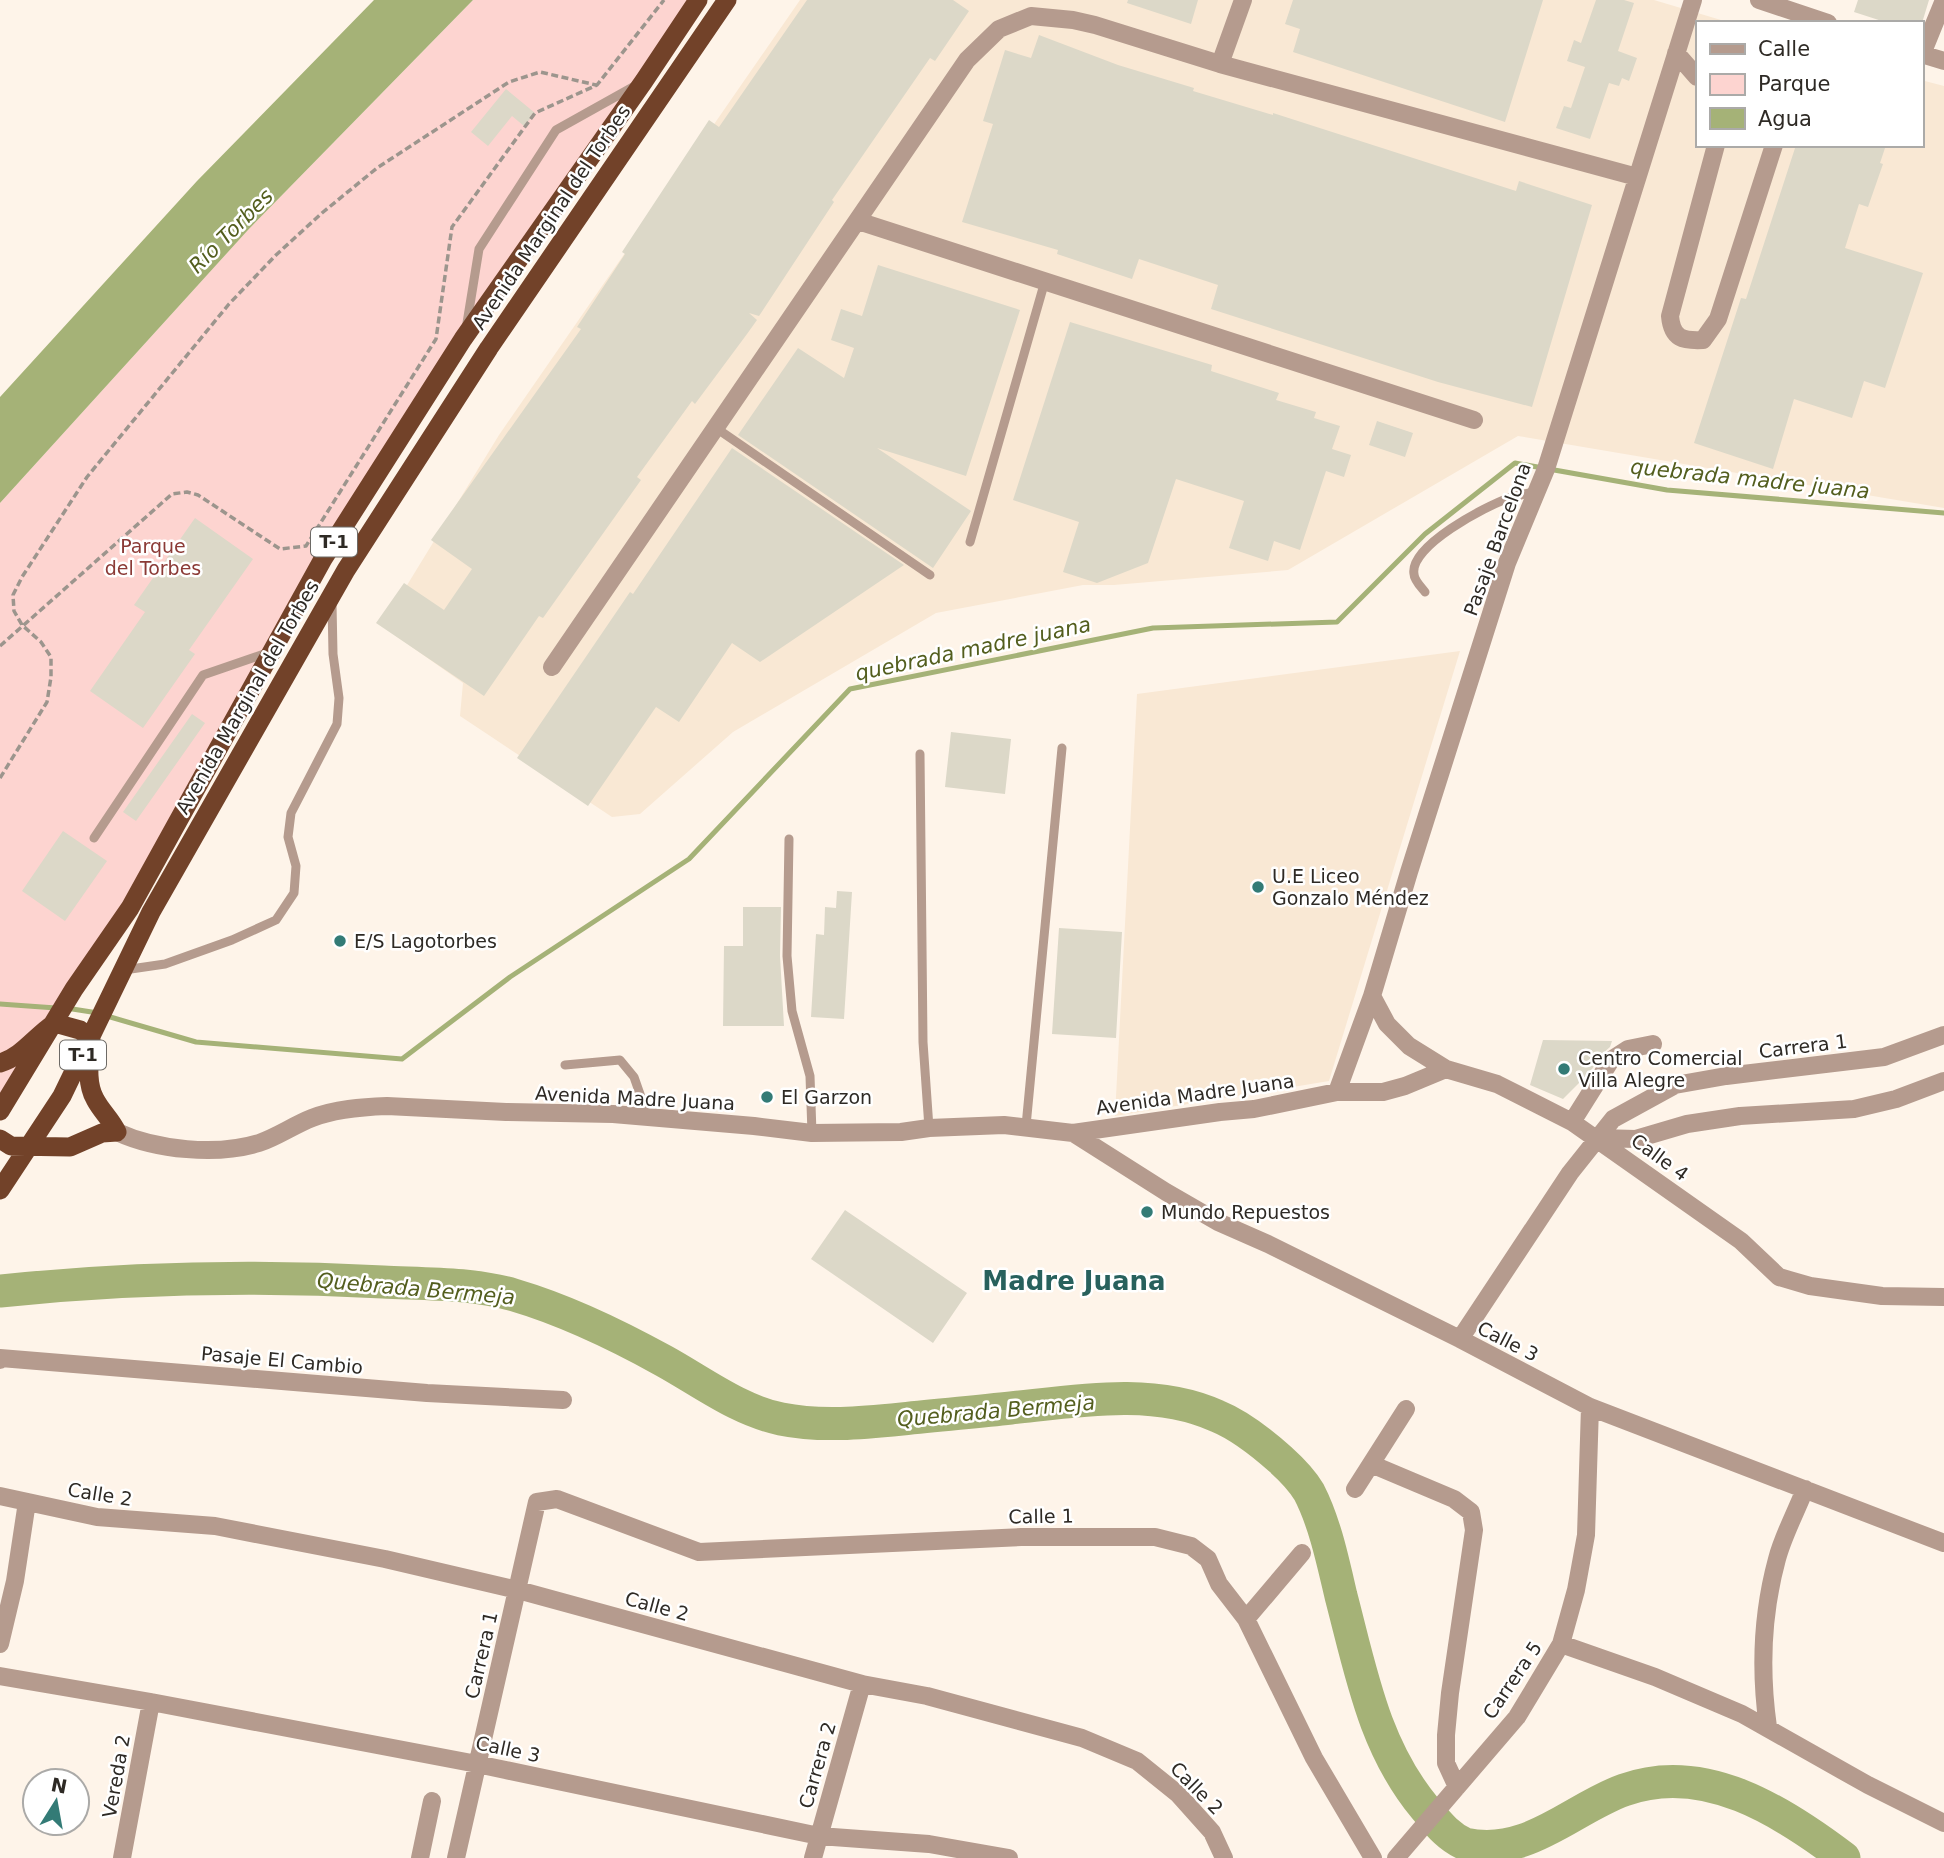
<svg xmlns="http://www.w3.org/2000/svg" width="1944" height="1858" font-family="'DejaVu Sans',sans-serif">
	<rect width="100%" height="100%" fill="#fef4e9"/>
	<path fill="#f9e8d4" d="M800,0H1654L1731,23H1697V145H1921V80L1944,86V508L1518,436L1288,570L1114,585H1083L936,613L733,732L640,814L612,817L460,716L463,683L382,626L499,435Z
		M1460,651L1329,1081L1115,1116L1137,694Z"/>
	<path fill="#fdd4d0" d="M473,0H698L463,339L270,652L0,1111V503L248,230Z"/>
	<path fill="#a5b277" d="M374,0H473L248,230L0,503V397L197,181Z"/>
	<g fill="none" stroke-linecap="round" stroke-linejoin="round">
		<path stroke="#a5b277" stroke-width="5" d="M0,1004L56,1008
			M66,1008L98,1013
			M107,1016L196,1042L402,1059L510,977L689,859L850,689L1153,628L1337,622L1425,534L1515,463L1667,490L1944,513"/>
		<path stroke="#a5b277" stroke-width="33" d="M0,1291C127,1278 255,1275 383,1282C426,1284 473,1283 514,1295C565,1310 617,1335 664,1361C702,1382 738,1410 781,1419C820,1427 862,1423 902,1419C938,1415 974,1412 1011,1408C1076,1401 1154,1387 1217,1416C1239,1425 1262,1443 1280,1459C1290,1468 1302,1480 1309,1492C1325,1523 1333,1562 1341,1596C1361,1672 1374,1747 1425,1808C1437,1822 1447,1836 1465,1844C1528,1858 1571,1809 1624,1790C1704,1761 1782,1811 1844,1858"/>
	</g>
	<path fill="#dcd8c8" d="M807,0H953L969,11L935,61L930,58L832,200L834,202L759,316L749,313L757,320L747,334L695,404L692,401L637,477L641,480L543,618L539,616L484,696L376,623L404,583L444,610L472,569L431,540L581,329L577,327L625,254L622,252L709,120L719,127Z
		M1128,0H1198L1191,24L1127,3Z
		M1293,0H1543L1505,122L1293,52L1300,29L1285,24Z
		M1596,0H1624L1634,3L1618,51L1637,58L1629,81L1622,78L1619,86L1609,83L1590,139L1556,128L1564,106L1571,108L1585,67L1567,61L1574,40L1581,43Z
		M1858,0H1929L1922,23H1888L1854,12Z
		M1039,35L1118,65L1194,88L1193,91L1273,115V113L1516,191L1519,181L1592,205L1532,407L1438,382L1211,309L1218,285L1139,259L1132,279L1057,254L1058,250L962,222L993,124L983,121L1005,50L1031,58Z
		M506,89L535,113L524,126L512,116L488,146L471,132Z
		M1796,145H1886L1880,163L1883,164L1868,207L1859,204L1845,248L1923,273L1885,388L1864,381L1852,418L1794,399L1773,469L1694,443L1741,298L1746,299Z
		M878,265L1020,310L966,476L877,448L971,511L933,568L738,435L798,348L844,378L854,348L831,340L841,309L862,316Z
		M1070,322L1212,365L1211,371L1279,393L1276,400L1316,412L1314,418L1340,426L1332,449L1351,455L1344,477L1326,471L1300,550L1274,541L1268,561L1229,548L1244,501L1176,479L1148,563L1097,583L1063,572L1079,522L1013,500Z
		M1377,421L1413,433L1405,457L1369,445Z
		M732,448L904,565L760,662L732,643L679,722L656,707L588,806L517,758L630,592L633,594Z
		M195,518L253,559L189,650L195,654L143,728L90,691L145,612L134,605Z
		M192,714L205,723L136,821L123,812Z
		M951,732L1011,739L1005,794L945,787Z
		M63,831L107,861L65,921L22,891Z
		M837,891L852,892L844,1019L811,1017L816,934L824,935L825,907L836,908Z
		M743,907H781L780,956L784,1026H723L724,946H743Z
		M1059,928L1122,932L1116,1038L1052,1034Z
		M1543,1040L1612,1041L1610,1047L1602,1054L1590,1072L1563,1099L1530,1085Z
		M845,1210L967,1293L933,1343L811,1259Z"/>
	<g fill="none" stroke-linecap="round" stroke-linejoin="round">
		<path stroke="#9c958d" stroke-width="3.5" stroke-dasharray="7 3.5" stroke-linecap="butt" d="M0,646L172,494L187,492L198,495L280,549L306,546L436,339L452,227L535,113L597,85L664,0
			M0,778L47,702L51,677V657L41,642L22,625L14,611L13,595L22,577L87,477L229,304L276,255L322,213L377,168L509,82L540,72L596,85"/>
		<path stroke="#b59b8e" stroke-width="9" d="M467,323L479,249L556,130L633,87
			M716,428L930,575
			M970,542L1045,281
			M1425,592C1421,587 1414,580 1414,574C1409,546 1486,506 1509,498C1518,495 1527,494 1536,491
			M920,754L923,1042L929,1128
			M94,838L203,675L267,653
			M789,839L787,956L792,1011L810,1076L812,1133
			M124,970L165,964L232,940L276,920L294,893L296,866L288,837L291,813L337,724L339,698L333,654L332,603
			M565,1065L620,1060L634,1077L648,1117
			M1026,1126L1062,748"/>
		<path stroke="#b59b8e" stroke-width="18" d="M1759,0L1828,23
			M1676,53L1697,77
			M1921,54L1944,61
			M1922,54L1944,0
			M1220,64L1637,177
			M1716,145L1670,316C1672,339 1683,341 1703,340L1718,319L1774,145
			M858,221L1474,420
			M552,667L967,60L999,29L1031,16L1073,20L1095,25L1220,64L1243,0
			M1372,996L1387,1024L1409,1046L1446,1069L1497,1084L1572,1122L1741,1241L1779,1277L1810,1286L1882,1296L1944,1297
			M1337,1092L1372,996L1409,872L1507,563L1546,469L1693,0
			M1572,1122L1611,1060L1628,1049L1653,1044
			M117,1132C156,1150 217,1156 259,1143C277,1137 294,1125 312,1118C335,1109 362,1107 387,1106L506,1112L613,1114L754,1126L812,1133L901,1132L929,1128L1004,1125L1073,1133L1220,1112L1254,1109L1337,1092H1383L1405,1086L1446,1069
			M1073,1133L1166,1192L1218,1222L1268,1244L1460,1339L1590,1407L1944,1543
			M1598,1138L1636,1139L1687,1124L1740,1116L1854,1109L1896,1099L1944,1081
			M1460,1339L1570,1173L1613,1119L1675,1085L1726,1076L1884,1057L1944,1035
			M0,1360V1358L427,1393L563,1400
			M1371,1464L1454,1499L1471,1512L1474,1530L1450,1693L1446,1735V1763L1457,1787
			M1355,1489L1406,1409
			M0,1496L97,1517L215,1526L385,1559L518,1590L862,1684L927,1696L1082,1738L1137,1761L1178,1794L1212,1832L1224,1858
			M1246,1619L1302,1553
			M0,1644L15,1581L27,1502
			M1561,1644L1655,1677L1742,1714L1868,1785L1944,1823
			M0,1676L151,1702L477,1764L819,1836L929,1844L1009,1858
			M1768,1727C1760,1671 1762,1614 1777,1559C1783,1536 1796,1512 1805,1489
			M122,1858L151,1702
			M420,1858L432,1801
			M456,1858L537,1502L557,1499L699,1552L1021,1537H1155L1191,1546L1208,1559L1219,1584L1246,1619L1314,1758L1373,1858
			M813,1858L862,1684
			M1396,1858L1517,1717L1561,1644L1576,1590L1586,1535L1590,1407"/>
		<path stroke="#724229" stroke-width="19" d="M0,1063C22,1057 36,1035 55,1023L80,1030L91,1038C90,1058 85,1081 95,1099C101,1111 111,1119 117,1132L102,1133L70,1147L11,1146L0,1139
			M0,1111L74,989L130,908L323,559L463,339L644,81L698,0
			M0,1190L62,1096L151,912L346,570L489,348L727,0"/>
	</g>
	<g fill="#337b76" stroke="#fff" stroke-width="2.5">
		<circle cx="1258" cy="887" r="7"/>
		<circle cx="340" cy="941" r="7"/>
		<circle cx="1564" cy="1069" r="7"/>
		<circle cx="767" cy="1097" r="7"/>
		<circle cx="1147" cy="1212" r="7"/>
	</g>
	<g text-anchor="middle" stroke-width="5" stroke-linejoin="round" paint-order="stroke">
		<g fill="#fff" stroke="#6d6a66" stroke-width="2">
			<rect x="311" y="527.5" width="46" height="29" rx="5"/>
			<rect x="60" y="1040.5" width="46" height="29" rx="5"/>
		</g>
		<g font-size="18" font-weight="bold" fill="#2e2a25">
			<text x="334" y="548">T-1</text>
			<text x="83" y="1061">T-1</text>
		</g>
		<g font-size="19" fill="#2e2a25" stroke="#fff">
			<text transform="translate(551 217) rotate(-56)" y="7">Avenida Marginal del Torbes</text>
			<text transform="translate(1497 539) rotate(-70)" y="7">Pasaje Barcelona</text>
			<text transform="translate(247 697) rotate(-60)" y="7">Avenida Marginal del Torbes</text>
			<text transform="translate(1803 1046) rotate(-7)" y="7">Carrera 1</text>
			<text transform="translate(1195 1094) rotate(-8)" y="7">Avenida Madre Juana</text>
			<text transform="translate(635 1098) rotate(3)" y="7">Avenida Madre Juana</text>
			<text transform="translate(1660 1157) rotate(36)" y="7">Calle 4</text>
			<text transform="translate(1508 1341) rotate(27)" y="7">Calle 3</text>
			<text transform="translate(282 1360) rotate(5)" y="7">Pasaje El Cambio</text>
			<text transform="translate(100 1494) rotate(9)" y="7">Calle 2</text>
			<text transform="translate(1041 1516) rotate(-1)" y="7">Calle 1</text>
			<text transform="translate(657 1606) rotate(15)" y="7">Calle 2</text>
			<text transform="translate(481 1655) rotate(-77)" y="7">Carrera 1</text>
			<text transform="translate(1512 1680) rotate(-56)" y="7">Carrera 5</text>
			<text transform="translate(508 1749) rotate(12)" y="7">Calle 3</text>
			<text transform="translate(817 1765) rotate(-74)" y="7">Carrera 2</text>
			<text transform="translate(116 1776) rotate(-80)" y="7">Vereda 2</text>
			<text transform="translate(1197 1788) rotate(45)" y="7">Calle 2</text>
		</g>
		<g font-size="19" fill="#8b3a36" stroke="#fff">
			<text x="153" y="553">Parque<tspan x="153" dy="22">del Torbes</tspan></text>
		</g>
		<g font-size="19" fill="#2e2a25" stroke="#fff" text-anchor="start">
			<text x="1272" y="883">U.E Liceo<tspan x="1272" dy="22">Gonzalo Méndez</tspan></text>
			<text x="354" y="948">E/S Lagotorbes</text>
			<text x="1578" y="1065">Centro Comercial<tspan x="1578" dy="22">Villa Alegre</tspan></text>
			<text x="781" y="1104">El Garzon</text>
			<text x="1161" y="1219">Mundo Repuestos</text>
		</g>
		<g font-size="21" font-style="italic" fill="#535e1e" stroke="#fff">
			<text transform="translate(231 231) rotate(-45)" y="7">Río Torbes</text>
			<text transform="translate(1750 479) rotate(6)" y="7">quebrada madre juana</text>
			<text transform="translate(973 649) rotate(-12)" y="7">quebrada madre juana</text>
			<text transform="translate(416 1289) rotate(5)" y="7">Quebrada Bermeja</text>
			<text transform="translate(996 1411) rotate(-5)" y="7">Quebrada Bermeja</text>
		</g>
		<g font-size="26" font-weight="bold" fill="#28615d" stroke="#fff">
			<text x="1074" y="1290">Madre Juana</text>
		</g>
	</g>
	<rect x="1696" y="21" width="228" height="126" fill="#ffffff" stroke="#abaaa8" stroke-width="2"/>
	<rect x="1710" y="44" width="35" height="10" fill="#b59b8e" stroke="#abaaa8" stroke-width="2"/>
	<text x="1758" y="56" font-size="21" fill="#2e2a25">Calle</text>
	<rect x="1710" y="74" width="35" height="21" fill="#fdd4d0" stroke="#abaaa8" stroke-width="2"/>
	<text x="1758" y="91" font-size="21" fill="#2e2a25">Parque</text>
	<rect x="1710" y="108" width="35" height="21" fill="#a5b277" stroke="#abaaa8" stroke-width="2"/>
	<text x="1758" y="126" font-size="21" fill="#2e2a25">Agua</text>
	<g transform="translate(56 1802) rotate(11)"><circle r="33" fill="#ffffff" stroke="#abaaa8" stroke-width="2"/>
	<path d="M0-5L12 26L0 18L-12 26Z" fill="#337b76"/>
	<text y="-10" font-size="19" font-weight="bold" text-anchor="middle" fill="#2e2a25">N</text>
	</g>
</svg>
